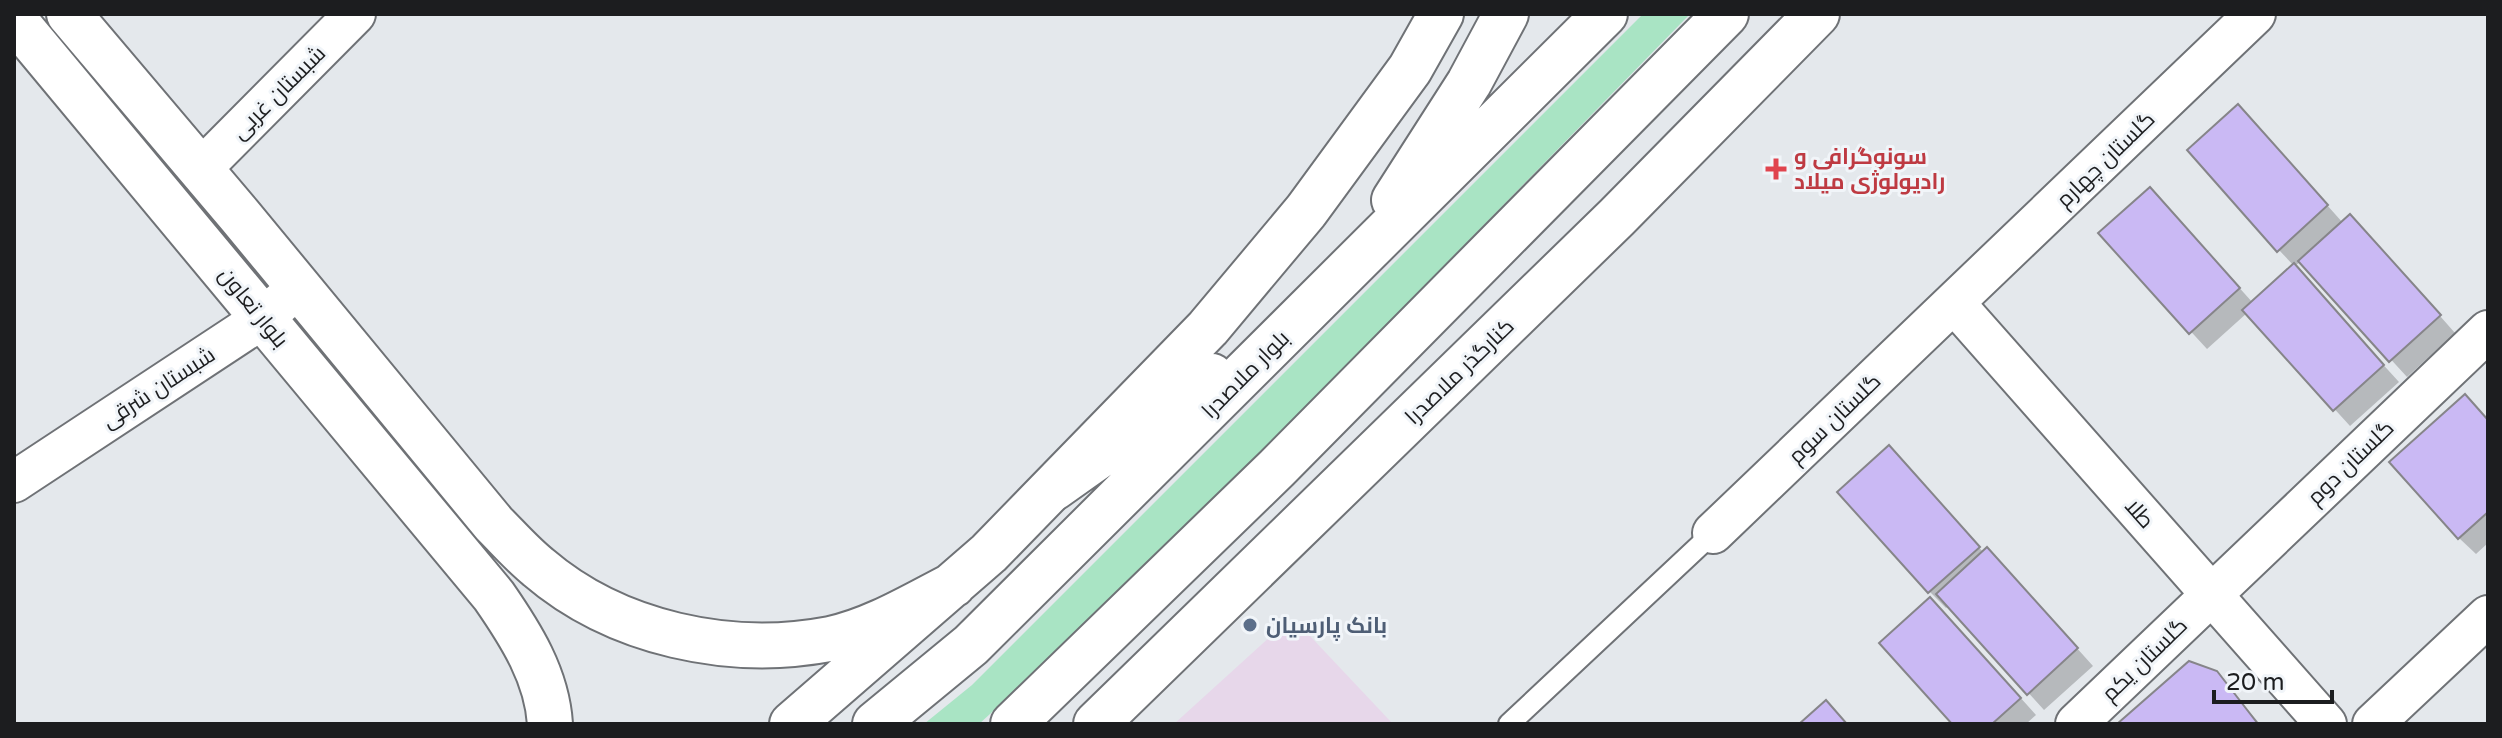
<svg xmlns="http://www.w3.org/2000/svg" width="2502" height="738" font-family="'Varela Round',Cairo,sans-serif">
	<rect width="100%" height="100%" fill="#e4e8ec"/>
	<path fill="#e7d7ea" d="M1282,626L1310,636L1393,724H1174Z"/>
	<path fill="#a9e4c4" d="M1643,14H1690L1133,584L979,724H924L972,685Z"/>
	<path fill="#0003" d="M2254,123L2343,223L2367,233L2455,333L2407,377L2301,261L2294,267L2399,382L2350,426L2247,313L2207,349L2101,234L2166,206L2253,303L2294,266L2279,250Z
		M2488,421V543L2476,554L2459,538Z
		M1905,464L1984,553L2003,566L2093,666L2044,710L1949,605L1946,608L1929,591Z
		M1947,616L2036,715L2026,724H1955Z
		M2216,673L2260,724H2120Z"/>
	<path fill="#cab9f4" stroke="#868589" stroke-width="2" d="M2238,104L2328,205L2277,252L2187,150Z
		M2150,187L2240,288L2189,334L2098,233Z
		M2350,214L2441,315L2389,362L2298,261Z
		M2294,263L2384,365L2333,411L2242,310Z
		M2465,394L2488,420V512L2458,539L2389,462Z
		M1889,445L1980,547L1928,593L1837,492Z
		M1987,547L2078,648L2027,695L1936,594Z
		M1930,597L2021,698L1992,724H1952L1879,643Z
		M2189,661L2217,671L2258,724H2117Z
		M1826,700L1847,724H1799Z"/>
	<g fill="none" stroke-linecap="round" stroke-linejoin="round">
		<defs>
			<path id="lane" d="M1509,724L1713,533"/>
			<path id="street" d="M200,170L355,14
				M1954,303L2326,724
				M14,482L263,318L298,288
				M1713,533L2255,14
				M2076,724L2488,331
				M2373,724L2488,616"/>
			<path id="secondary" d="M69,14L240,216L494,524C508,538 522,554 538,567C616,634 730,658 830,639C873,630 914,605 953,585
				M14,19L494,596C521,635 547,676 550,724
				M792,724L989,553L1208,328L1306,211L1410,69L1441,14
				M1096,724L1617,217L1817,14"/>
			<path id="primary" d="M1394,200L1469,83L1506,14
				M1054,488L1212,376
				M875,724L971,645L1605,14
				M1013,724L1277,468L1726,14"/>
		</defs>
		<use href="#lane" stroke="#6f7276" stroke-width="24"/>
		<use href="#street" stroke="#6f7276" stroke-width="44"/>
		<use href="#secondary" stroke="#6f7276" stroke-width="48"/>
		<use href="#primary" stroke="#6f7276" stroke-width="48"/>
		<use href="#lane" stroke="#fff" stroke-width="20"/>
		<use href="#street" stroke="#fff" stroke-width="40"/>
		<use href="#secondary" stroke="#fff" stroke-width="44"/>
		<use href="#primary" stroke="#fff" stroke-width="44"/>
	</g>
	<path fill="#e0444e" stroke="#f1f5f9" stroke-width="3" d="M1772 157h8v8h8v8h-8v8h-8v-8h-8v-8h8z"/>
	<circle fill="#5c6f8a" stroke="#f1f5f9" stroke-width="3" cx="1250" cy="625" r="8"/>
	<g text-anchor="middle" stroke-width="6" stroke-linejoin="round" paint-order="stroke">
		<g font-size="22" fill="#1c1d1f" stroke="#f1f5f9">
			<text transform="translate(278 92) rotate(-45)" y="8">شبستان غربی</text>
			<text transform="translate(2105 159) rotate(-44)" y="8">گلستان چهارم</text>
			<text transform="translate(254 307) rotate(51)" y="8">بلوار تعاون</text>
			<text transform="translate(1459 371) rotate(-44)" y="8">کنارگذر ملاصدرا</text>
			<text transform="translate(1245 374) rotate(-45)" y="8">بلوار ملاصدرا</text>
			<text transform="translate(158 387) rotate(-33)" y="8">شبستان شرقی</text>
			<text transform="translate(1834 418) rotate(-44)" y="8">گلستان سوم</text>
			<text transform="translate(2350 462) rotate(-44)" y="8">گلستان دوم</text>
			<text transform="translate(2140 513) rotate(48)" y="8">طلا</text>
			<text transform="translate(2144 659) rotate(-44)" y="8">گلستان یکم</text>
		</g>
		<g font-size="22" font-weight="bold" fill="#be3a42" stroke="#f1f5f9" text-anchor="start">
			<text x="1794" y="164">سونوگرافی و<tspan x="1794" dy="25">رادیولوژی میلاد</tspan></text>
		</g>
		<g font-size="22" font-weight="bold" fill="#4e5e75" stroke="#f1f5f9" text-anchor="start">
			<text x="1266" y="633">بانک پارسیان</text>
		</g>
	</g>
	<rect width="2502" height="738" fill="none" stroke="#1c1d1f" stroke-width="32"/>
	<path d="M2214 690v12h118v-12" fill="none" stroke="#1c1d1f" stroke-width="4"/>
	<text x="2226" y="690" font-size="24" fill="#1c1d1f" stroke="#f1f5f9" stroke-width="6" paint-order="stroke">20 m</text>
</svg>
